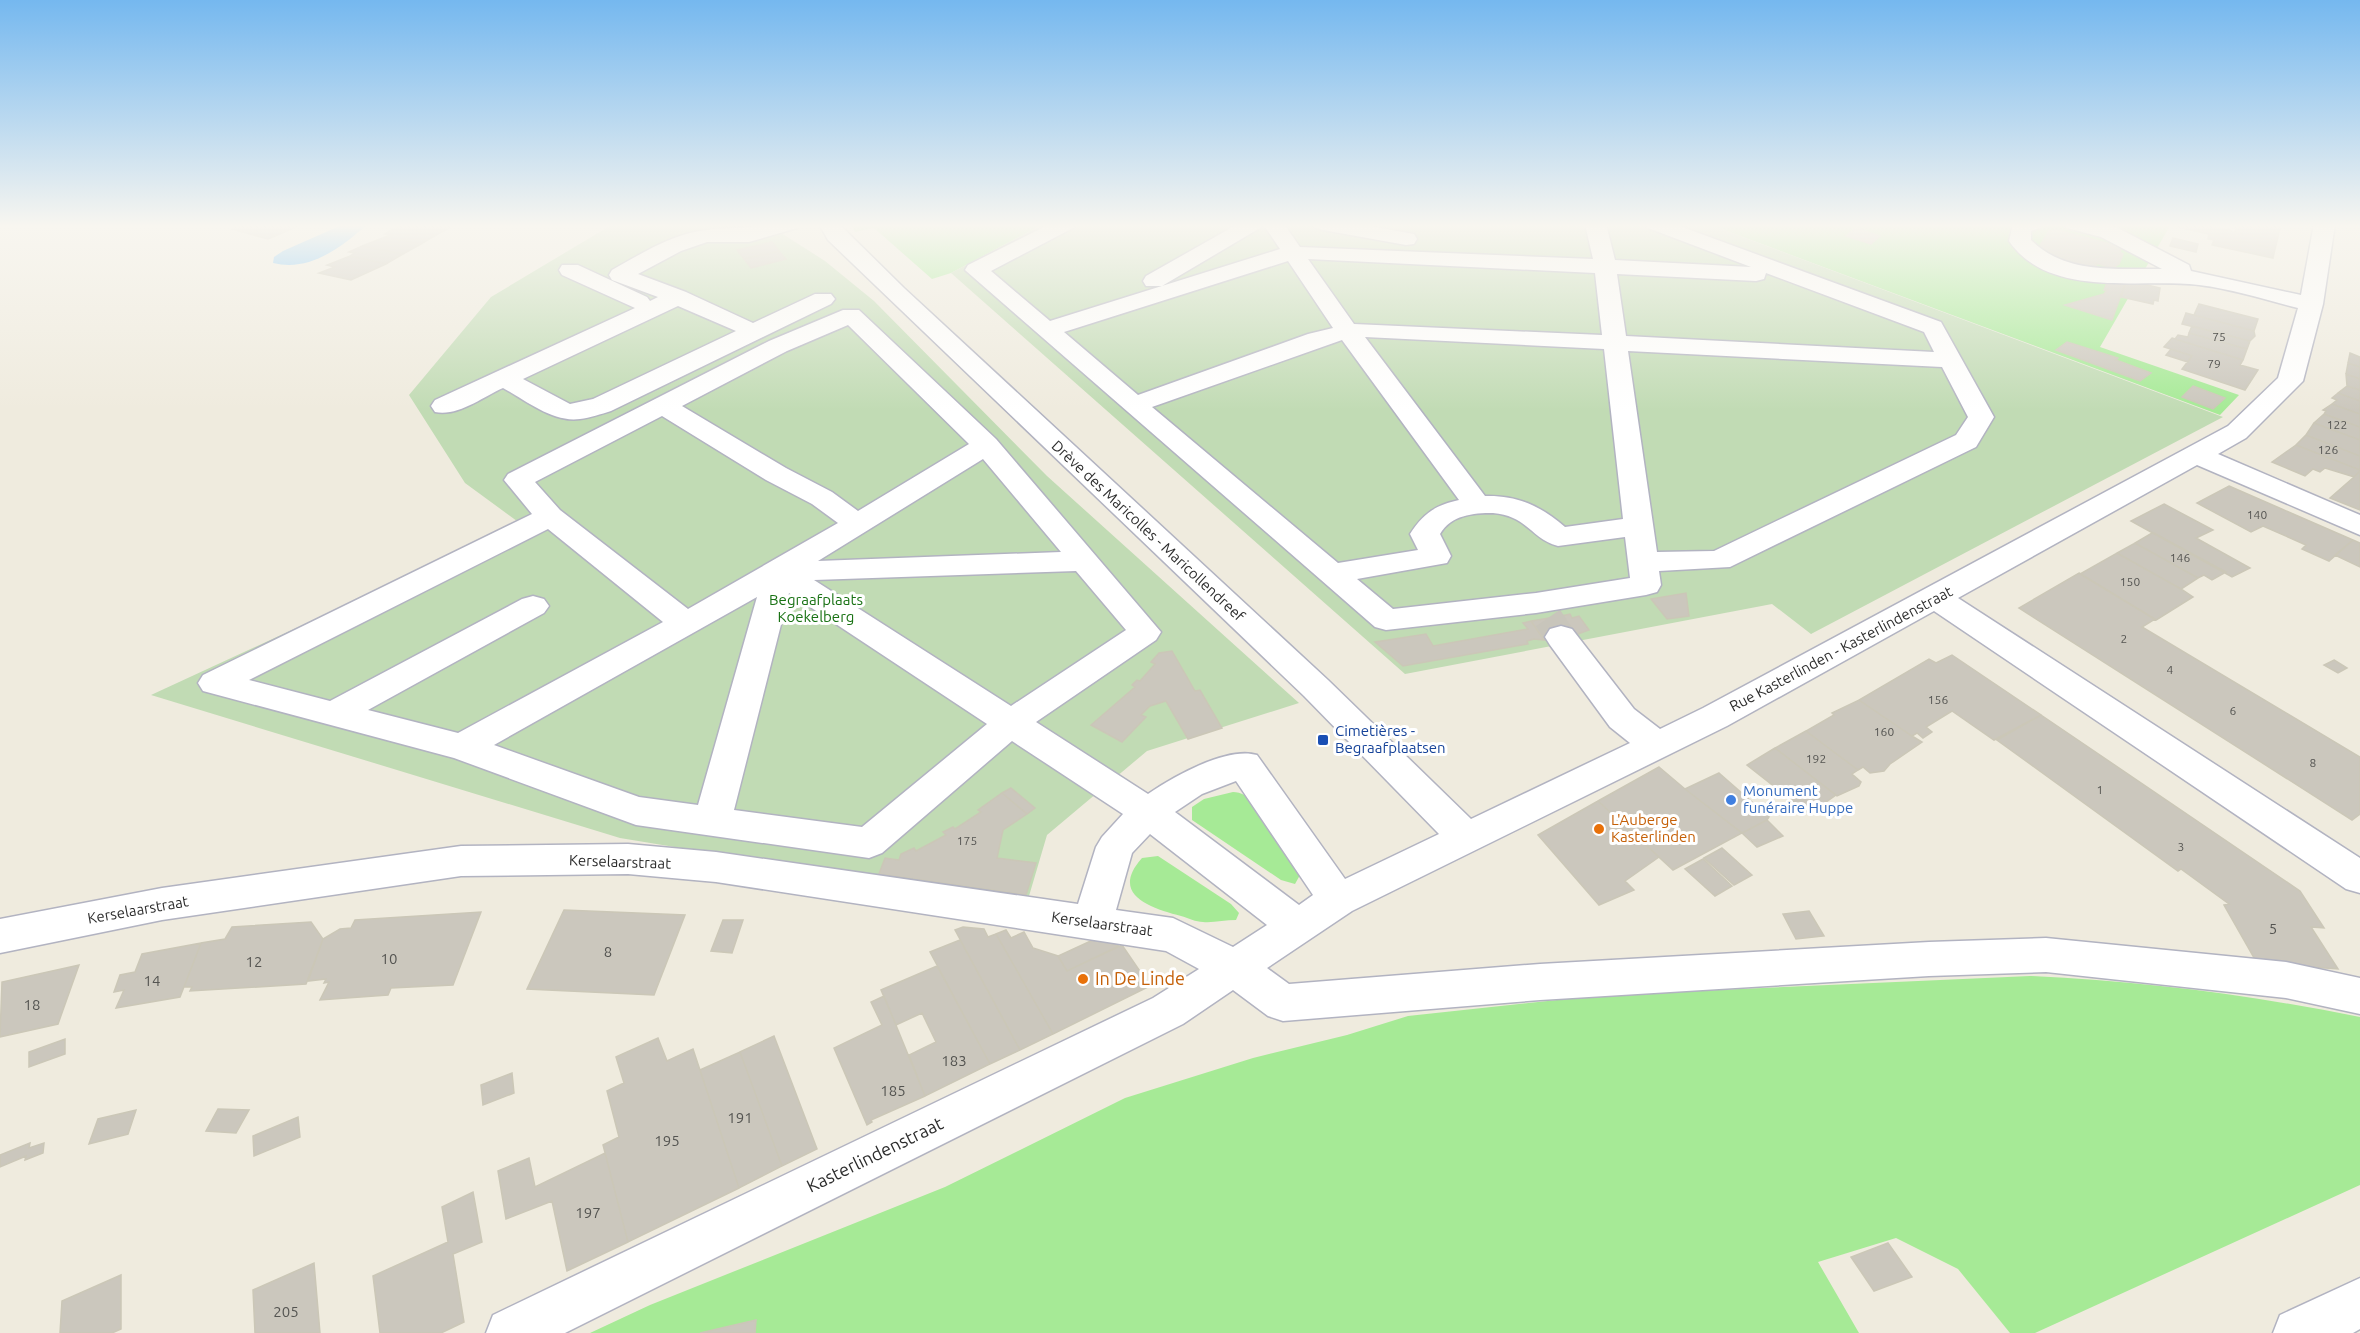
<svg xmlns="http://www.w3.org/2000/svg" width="2360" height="1333" font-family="Ubuntu,sans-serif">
	<rect width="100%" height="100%" fill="#efebde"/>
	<path fill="#a6ea96" d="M851,224H1043L951,273L932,279L874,228L855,232Z
		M1708,224H2171L2100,347L2239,395L2220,415Z
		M1233,792C1264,793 1282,852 1300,875L1295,884L1281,880L1192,820V807L1204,799Z
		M1158,856L1231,904L1239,913L1236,920C1225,920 1213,923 1203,922C1196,922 1188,918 1181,916C1151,908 1109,895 1142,858Z
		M2030,976C2141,981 2251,995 2360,1017V1185L2035,1333H2010L1958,1269L1896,1238L1818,1262L1859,1333H590L650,1305L945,1187L1125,1098L1253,1058L1347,1035L1408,1016L1604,995Z"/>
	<path fill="#c1dbb4" d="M613,224H767L825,261L874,301L1047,476L1299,703L1147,751L1047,835L1029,896L869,879L620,838L151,695L521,524L465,483L409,395L491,297Z
		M1043,224H1708L2223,417L1811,634L1772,604L1405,674L951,273Z"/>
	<path fill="#69bdfa" d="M344,224H368C341,247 311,272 273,263L274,257L283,251Z"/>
	<path fill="#cbc7bd" stroke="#cbc7b7" stroke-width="1.5" d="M240,224H273L250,234L232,229Z
		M273,224H303L268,239L250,234Z
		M402,224H441L453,226L436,235L396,227Z
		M2174,224H2201L2277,241L2275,249L2173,226Z
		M2236,224L2279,232L2277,241L2235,232Z
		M2245,224H2278L2281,225L2279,232Z
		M396,227L427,233L436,235L421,244L385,237L390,235L385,234Z
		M1856,228L1880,236L1871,244L1846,236Z
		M2058,230L2122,247L2120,252L2123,254L2119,264L2113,268L2094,263L2097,266L2095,269L2054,260L2036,252L2049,231Z
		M2209,234L2275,249L2273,258L2212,245L2214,240L2208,239Z
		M385,237L421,244L403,254L362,246Z
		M2173,238L2198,244L2196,252L2170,246Z
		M772,242L779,251L744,259L737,250Z
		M362,246L403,254L386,264L350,256L355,253L349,252Z
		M779,251L786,259L751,268L744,259Z
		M350,256L386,264L351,280L319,273L335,267L327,265Z
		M2110,276L2126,281L2112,320L2065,305L2104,294L2107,290H2104Z
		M2127,280L2160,288L2158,301L2154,300L2153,304L2121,297Z
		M2199,304L2258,319L2254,331L2194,315Z
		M2186,313L2254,331L2255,336L2250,341L2182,324Z
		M2192,326L2250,341L2247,349L2189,333Z
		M2189,333L2247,349L2243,360L2175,339L2178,335L2188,337Z
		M2172,338L2243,360L2240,365L2258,370L2245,390L2182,369L2192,356L2164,347Z
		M2067,342L2118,358L2116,360L2151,373L2140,381L2056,350Z
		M2171,349L2192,356L2188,362L2166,355Z
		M2350,353L2360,357V367L2348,363Z
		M2348,363L2360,367V379L2346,374Z
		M2346,374L2360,379V390L2347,386Z
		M2193,386L2225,398L2213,409L2182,397Z
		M2347,386L2360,390V401L2338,393Z
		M2338,393L2360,401V414L2332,404L2337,400L2332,398Z
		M2332,404L2360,414V427L2324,414L2326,411L2323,410Z
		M2324,414L2360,427V440L2314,423Z
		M2314,423L2360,440V456L2306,435Z
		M2306,435L2360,456V470L2296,445Z
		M2296,445L2360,470V471L2354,477L2325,468L2320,472L2313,469L2305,476L2272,462Z
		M2360,471V510L2330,498L2354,477Z
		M2229,486L2353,540L2329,561L2302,549L2306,545L2263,526L2251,532L2197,503Z
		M2164,504L2213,530L2196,538L2250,568L2232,577L2131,521Z
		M2152,533H2154L2226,572L2212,580L2204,575L2198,578L2135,543Z
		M2353,540L2360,543V567L2335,555Z
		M2135,543L2198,578L2181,589L2117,553Z
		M2117,553L2181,589L2193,597L2156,620L2080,574Z
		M2079,573L2155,619L2142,627L2360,757V814L2352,820L2019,608Z
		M1686,593L1689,616L1667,619L1651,599Z
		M1570,614L1572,618L1579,616L1589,630L1575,635L1561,616Z
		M1561,616L1575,635L1544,640L1531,621Z
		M1531,621L1544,640L1534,639L1527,641L1528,644L1403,666L1375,642L1426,634L1433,646L1528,629L1523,623Z
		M1172,651L1195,691L1200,690L1222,728L1188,739L1166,701L1150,706L1141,715L1146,717L1122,742L1091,725L1135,687L1132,685L1137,680L1140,681L1155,664L1151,662L1159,653Z
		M1952,655L2041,715L1994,740L1952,711L1926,727L1932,732L1923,738L1917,733L1912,736L1859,700L1929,659L1936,663Z
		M2334,660L2347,668L2338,673L2324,665Z
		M1859,700L1912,736L1922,742L1890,764L1884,771L1870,773L1863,767L1858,770L1806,731L1834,715L1832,713Z
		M2041,715L2300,891L2324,928L2311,927L2338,969L2257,963L2224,905L2229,904L2181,869L2178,871L1997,740Z
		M1806,731L1858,770L1852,774L1861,782L1859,786L1837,796L1775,748Z
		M1775,748L1836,795L1809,814L1747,765Z
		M1659,767L1685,789L1742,833L1673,870L1598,801Z
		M1719,773L1769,817L1767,820L1742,833L1685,789Z
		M1011,788L1035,808L1027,814L1002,793Z
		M1002,793L1027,814L1003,830L997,858L1036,863L1026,895L879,874L885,858L899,860L901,854L914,848L916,851L946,835L943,832L953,827L955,829L981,812L978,810Z
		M1598,801L1659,857L1625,881L1634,890L1599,905L1538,835Z
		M1767,820L1783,836L1757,847L1742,833Z
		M1722,848L1752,875L1734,885L1704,858Z
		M1703,859L1732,886L1715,896L1685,869Z
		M564,910L685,915L654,995L527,989Z
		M1809,911L1824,936L1796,939L1783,914Z
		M481,912L453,985L391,988L388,995L320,1000L329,982L324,983L326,979L308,981L323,939L340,929L351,928L355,920Z
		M723,920H743L732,953L711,951Z
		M311,922L323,939L306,984L190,991L192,987H184L201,943L225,939L232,927Z
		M963,927L984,929L988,937L996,934L1053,1034L1020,1050L955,930Z
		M1006,930L1011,938L1024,932L1033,948L1058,956L1067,971L1122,945L1150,986L1053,1034L996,934Z
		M1097,938L1119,946L1067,971L1058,956Z
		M960,940L1020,1050L990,1064L930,952Z
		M201,943L180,997L116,1008L124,990L114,992L120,975L135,972L142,954Z
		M79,965L58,1024L0,1037L2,982Z
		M937,966L990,1064L925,1096L909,1055L936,1042L922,1013L896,1025L881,990Z
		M884,996L925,1096L871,1120L872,1122L867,1125L834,1048L882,1025L871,1002Z
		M774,1036L817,1149L782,1166L740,1052Z
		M658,1038L667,1061L693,1049L739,1188L628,1242L603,1145L619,1137L607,1091L624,1083L616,1057Z
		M65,1039V1054L29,1067V1052Z
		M740,1052L782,1166L739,1188L700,1070Z
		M512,1073L514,1093L483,1105L481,1085Z
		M218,1109L249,1110L236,1133L206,1131Z
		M136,1110L128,1134L89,1144L98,1119Z
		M298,1117L300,1137L254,1156L253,1136Z
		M30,1143L29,1148L44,1143L43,1153L25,1160L26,1156L0,1167V1155Z
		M605,1153L628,1242L567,1271L552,1201L506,1219L498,1171L529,1158L535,1187Z
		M473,1192L482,1242L453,1254L464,1322L441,1333H380L373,1276L448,1242L442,1207Z
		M1888,1243L1912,1277L1874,1291L1851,1257Z
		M314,1263L320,1333H255L253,1290Z
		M121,1275V1329L112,1333H60L62,1301Z
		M756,1320L755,1333H700Z"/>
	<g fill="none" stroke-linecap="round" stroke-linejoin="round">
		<path stroke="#c8c5bb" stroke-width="29" stroke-dasharray="29 15" stroke-linecap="butt" d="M1548,618L1561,637"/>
		<defs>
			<path id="minor" d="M767,224H801L797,228L749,242H707L681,251L638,274L686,292L753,323L815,294H831L835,299L831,304L611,411C601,414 590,418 580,419C553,423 525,400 503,388C483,397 457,417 435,412L431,406L435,400L635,308L562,275L559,270L562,265H578L647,297L650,301L658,297L612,280L609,275L612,270C641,254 673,233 707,230C728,227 746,230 767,224ZM678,306L736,331L593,399L570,404L523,379Z
				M819,224H839L904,288L1328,680L1471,819L1630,743L1610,727L1550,645L1545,637L1550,629L1561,626L1572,629L1634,709L1660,729L1703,708L2228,426L2278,378L2298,308C2266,300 2233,289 2199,285C2139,278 2049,299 2009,241L2013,224H2042L2039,228L2031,231V240C2067,275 2115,268 2162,269L2101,237L2067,228L2064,224H2101L2116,227L2189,265L2191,271L2301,295L2314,224H2335L2323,304L2303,381L2246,438L2218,454L2360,515V535L2197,465L1958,598L2360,858V893L2346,889L1934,611L1727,726L1352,911L1267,968L1289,984L1540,964L1929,942L2046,938L2286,962L2360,978V1014L2286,998L2046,972L1929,976L1540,1000L1283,1021L1268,1016L1233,990L1183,1024L565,1333H486L493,1315L1153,998L1199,969L1166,951L716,882L628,874L461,876L162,920L0,953V919L162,888L461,846L628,844L716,852L1078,904L1096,847L1102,837L1123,814L1012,741L882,853L869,858L636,825L454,758L203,691L198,683L203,675L532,514L504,480L508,474L769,341L843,310H859L996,439L1161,632L1156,640L1036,722L1148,794C1173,777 1227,746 1257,755L1345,879L1439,834L1304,696L828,240ZM848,325L969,444L858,511L832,492L786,468L682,406L787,351ZM662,416L766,480L812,504L838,523L688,609L560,510L535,482ZM983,459L1061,552L818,561ZM548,529L663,622L458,733L368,710L544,613L549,606L544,599L533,596L522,599L330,701L249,680ZM1076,571L1126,630L1011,706L814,580ZM789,593L987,724L862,827L734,810ZM757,597L698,805L639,797L494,745ZM1236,781L1313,895L1299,905L1175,812L1202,794ZM1150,834L1267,925L1233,947L1173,918L1116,910L1132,853Z
				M1050,224H1077L1073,228L991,271L1050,321L1280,249L1263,224L1260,228L1162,286H1146L1143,281L1146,276L1238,224H1284L1300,247L1593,259L1585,224H1606L1615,260L1751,267L1648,228L1644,224H1674L1941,322L1994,417L1976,447L1730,567L1659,571L1661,585L1657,592L1646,595L1536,613L1386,630L1375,627L965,270L968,265ZM1308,259L1595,273L1602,335L1354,324ZM1288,261L1333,328L1308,334L1138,395L1064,332ZM1766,273L1924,332L1934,352L1626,336L1617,274L1756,281L1764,279ZM1365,337L1604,349L1623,519L1565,527C1541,506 1517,495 1485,496ZM1342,340L1459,500C1435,505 1423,514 1410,534L1418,550L1338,563L1152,407ZM1628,351L1942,367L1968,417L1956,435L1714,551L1657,552ZM1493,513C1528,516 1531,539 1558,546L1625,537L1630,578L1536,593L1393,609L1357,579L1447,563L1451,556L1440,534C1451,515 1473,513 1493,513Z
				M1312,224H1358L1414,234L1417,239L1414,244L1406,245L1323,230L1316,228Z
				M2360,1278V1329L2353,1333H2273L2280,1315Z"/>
		</defs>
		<use href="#minor" stroke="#b2b3c1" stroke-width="3"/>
		<use href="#minor" fill="#fff" fill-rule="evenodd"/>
	</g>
	<linearGradient id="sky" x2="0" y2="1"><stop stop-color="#75b8ef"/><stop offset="0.55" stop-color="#f8f6f0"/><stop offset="1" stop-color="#f8f6f0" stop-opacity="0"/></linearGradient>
	<rect width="2360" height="411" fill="url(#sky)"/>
	<rect fill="#1a4fb4" stroke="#fff" stroke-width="2" x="1317" y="734" width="12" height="12" rx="3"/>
	<circle fill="#3f7fe0" stroke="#fff" stroke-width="2" cx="1731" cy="800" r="6"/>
	<g fill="#e8710a" stroke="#fff" stroke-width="2">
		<circle cx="1599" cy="829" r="6"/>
		<circle cx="1083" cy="979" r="6"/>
	</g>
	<g text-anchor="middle" stroke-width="6" stroke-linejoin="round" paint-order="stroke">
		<g font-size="12" fill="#545451">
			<text x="2219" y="341">75</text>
			<text x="2214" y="368">79</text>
			<text x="2337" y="429">122</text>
			<text x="2328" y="454">126</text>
			<text x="2257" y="519">140</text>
			<text x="2180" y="562">146</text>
			<text x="2130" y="586">150</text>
			<text x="2124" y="643">2</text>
			<text x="2170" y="674">4</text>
			<text x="1938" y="704">156</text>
			<text x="2233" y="715">6</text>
			<text x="1884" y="736">160</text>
			<text x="1816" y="763">192</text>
			<text x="2313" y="767">8</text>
			<text x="2100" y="794">1</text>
			<text x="967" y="845">175</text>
			<text x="2181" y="851">3</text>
		</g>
		<g font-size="15" fill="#2d2d2d" stroke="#fff">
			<text transform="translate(1148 531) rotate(43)" y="5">Drève des Maricolles - Maricollendreef</text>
			<text transform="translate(1841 649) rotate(-28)" y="5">Rue Kasterlinden - Kasterlindenstraat</text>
			<text transform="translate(620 862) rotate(2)" y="5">Kerselaarstraat</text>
			<text transform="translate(138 910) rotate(-10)" y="5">Kerselaarstraat</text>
			<text transform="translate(1102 924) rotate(8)" y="5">Kerselaarstraat</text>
		</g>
		<g font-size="15" fill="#197214" stroke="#fff">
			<text x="816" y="605">Begraafplaats<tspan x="816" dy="17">Koekelberg</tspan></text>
		</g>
		<g font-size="15" fill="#164399" stroke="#fff" text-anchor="start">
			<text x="1335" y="736">Cimetières -<tspan x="1335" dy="17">Begraafplaatsen</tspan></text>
		</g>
		<g font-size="15" fill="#366cbe" stroke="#fff" text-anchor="start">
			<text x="1743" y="796">Monument<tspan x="1743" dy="17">funéraire Huppe</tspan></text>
		</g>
		<g font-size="15" fill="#c56008" stroke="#fff" text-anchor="start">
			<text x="1611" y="825">L'Auberge<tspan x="1611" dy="17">Kasterlinden</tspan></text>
		</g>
		<g font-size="15" fill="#545451">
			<text x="2273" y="934">5</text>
			<text x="608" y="957">8</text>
			<text x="389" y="964">10</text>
			<text x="254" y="967">12</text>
			<text x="152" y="986">14</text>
			<text x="32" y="1010">18</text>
			<text x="954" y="1066">183</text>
			<text x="893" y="1096">185</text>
			<text x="740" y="1123">191</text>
			<text x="667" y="1146">195</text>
			<text x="588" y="1218">197</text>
			<text x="286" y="1317">205</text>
		</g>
		<g font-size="18" fill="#c56008" stroke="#fff" text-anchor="start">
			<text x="1095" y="985">In De Linde</text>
		</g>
		<g font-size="18" fill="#2d2d2d" stroke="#fff">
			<text transform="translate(875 1155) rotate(-26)" y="6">Kasterlindenstraat</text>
		</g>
	</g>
</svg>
